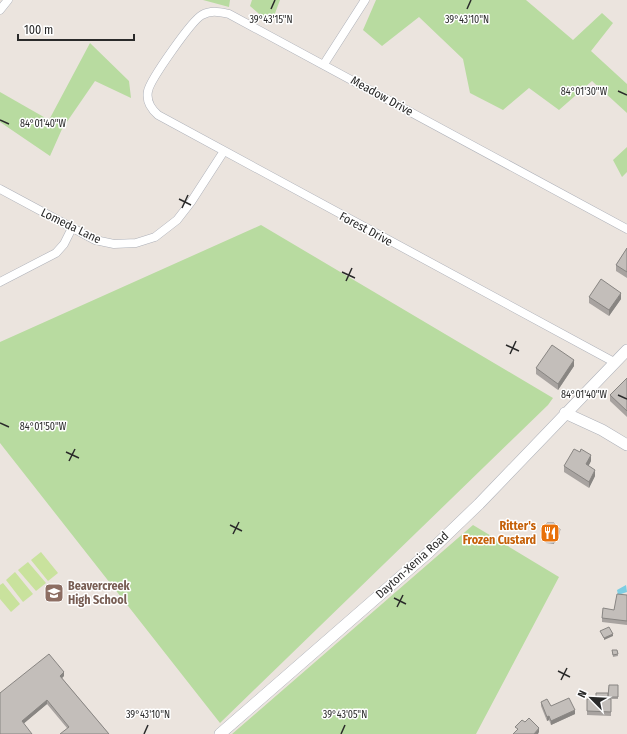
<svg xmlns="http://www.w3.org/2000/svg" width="627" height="734" font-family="'Fira Sans Condensed',sans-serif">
	<rect width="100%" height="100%" fill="#ebe4de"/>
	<path fill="#b8dba0" d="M203,0H230L229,7Z
		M252,0H280L271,24L250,6Z
		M376,0H526L573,40L602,13L613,23L591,51L627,84V113L592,81L559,110L529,88L503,110L470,93L463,59L419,17L382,46L363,30Z
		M90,43L129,81L131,98L95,81L62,129L50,156L0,122V92L49,120Z
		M627,147V172L622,177L613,160Z
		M261,225L553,398L548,405L220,723L0,443V342Z
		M473,525L559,577L476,734H232Z"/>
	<path fill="#c9e29d" d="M41,552L58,573L48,581L31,560Z
		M28,562L46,583L36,591L18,570Z
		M15,572L33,594L23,602L6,580Z
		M3,583L20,604L11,612L0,599V585Z"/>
	<path fill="#7ccde2" d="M626,585L627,592L618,595L617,590Z"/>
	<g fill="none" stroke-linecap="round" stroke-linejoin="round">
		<defs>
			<path id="street" d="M0,10L8,0
				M324,64L365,0
				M0,189L95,240L114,244L136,243L155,237L177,220L191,202L224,151
				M0,282L56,253L64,244L72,228
				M614,362L158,115C151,109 146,101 148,91C150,80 192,20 202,15C211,10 219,12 229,14L627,229"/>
			<path id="secondary" d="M565,413L602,430L627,445
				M220,734L429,552L479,504L627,350"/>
		</defs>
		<use href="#street" stroke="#aeb1b9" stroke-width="9"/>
		<use href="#secondary" stroke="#aeb1b9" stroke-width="12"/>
		<use href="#street" stroke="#fff" stroke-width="8"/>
		<use href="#secondary" stroke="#fff" stroke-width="11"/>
	</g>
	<path fill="#a8a3a0" d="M627,248V278L616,271V265Z
		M589,297L621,299L609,316L589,303Z
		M574,366L558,390L536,374V368Z
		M627,378V417L610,401V395Z
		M591,461L588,466L595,476L589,488L564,472V466Z
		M541,530L560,531L558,540L553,544L546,543L542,538Z
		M627,595V625L602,622V618L614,610Z
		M612,650H617L618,656L613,657Z
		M64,676L62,678L109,734L67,728L47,704L24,723L0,693Z
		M609,685H618V699H608Z
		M608,699H611V716L587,715V711Z
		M541,702L551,706L575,714L551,725L549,720L547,721L541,706Z"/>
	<path fill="#888582" d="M621,293V299L609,316V310Z
		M574,360V366L558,390V384Z
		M591,455V461L586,471V464Z
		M595,470V476L589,488V482Z
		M560,529L558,540L553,544V542Z
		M613,634V636L604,640V638Z
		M64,672V676L60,680V676Z
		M47,700V704L22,725V721Z
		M575,710V714L551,725V721Z
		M549,716V720L547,721V717Z
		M539,728V732L538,734H534Z"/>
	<path fill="#c3beba" stroke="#888582" d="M627,248V272L616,265Z
		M601,279L621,293L609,310L589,297Z
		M552,345L574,360L558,384L536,368Z
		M627,378V411L610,395Z
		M574,449L580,452L581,449L591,455L586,464L595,470L589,482L564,466Z
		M547,523H554L560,529L558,538L553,542L546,541L542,536L541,530Z
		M617,594L627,595V621L602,618L603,608L614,610Z
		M609,627L613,634L604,638L600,631Z
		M612,650H617L618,654L613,655Z
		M49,654L64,672L60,676L109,734H60L69,727L47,700L22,721L32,734H0V693Z
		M609,685H618V697H608Z
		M596,693H608V699H611V712L587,711V699H596Z
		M569,698L575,710L551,721L549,716L547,717L541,702L547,699L551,706Z
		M529,718L539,728L534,734H513L518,729L515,727L522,720L525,722Z"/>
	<path fill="none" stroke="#2a2a2a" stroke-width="1.5" d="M271,9L275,0M467,9L471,0M618,91L627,95M0,120L9,124M179,199L191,205M182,208L188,195M342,272L355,278M346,281L352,268M506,345L519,351M510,354L516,341M618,395L627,399M0,423L9,427M66,452L79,458M69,461L75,449M230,525L242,531M233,534L239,522M394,598L406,604M397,607L403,595M558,671L570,677M561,680L567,668M144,734L148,725M341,734L345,725"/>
	<defs>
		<symbol id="restaurant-square" viewBox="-11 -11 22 22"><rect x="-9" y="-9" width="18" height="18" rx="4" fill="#e8710a" stroke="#fff"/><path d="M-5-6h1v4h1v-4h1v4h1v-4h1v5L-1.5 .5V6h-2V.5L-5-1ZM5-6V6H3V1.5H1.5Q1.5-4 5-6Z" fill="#fff"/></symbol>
		<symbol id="school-square" viewBox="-11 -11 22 22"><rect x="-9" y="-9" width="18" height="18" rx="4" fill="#8d6e63" stroke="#fff"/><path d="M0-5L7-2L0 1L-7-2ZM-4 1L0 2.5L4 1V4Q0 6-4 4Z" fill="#fff"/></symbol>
	</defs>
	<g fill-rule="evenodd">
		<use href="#restaurant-square" x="539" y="522" width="22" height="22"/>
		<use href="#school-square" x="43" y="582" width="22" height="22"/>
	</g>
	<g text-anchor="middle" stroke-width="3" stroke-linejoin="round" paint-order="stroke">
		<g font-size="12" fill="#2a2a2a" stroke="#fff">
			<text transform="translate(382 96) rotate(29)" y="4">Meadow Drive</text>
			<text transform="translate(71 226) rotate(26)" y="4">Lomeda Lane</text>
			<text transform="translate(366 229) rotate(28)" y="4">Forest Drive</text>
			<text transform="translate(412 565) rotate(-42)" y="4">Dayton-Xenia Road</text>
		</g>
		<g font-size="12" font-weight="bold" fill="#c56008" stroke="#fff" text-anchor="end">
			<text x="536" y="530">Ritter's<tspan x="536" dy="14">Frozen Custard</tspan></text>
		</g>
		<g font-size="12" font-weight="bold" fill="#785e54" stroke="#fff" text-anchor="start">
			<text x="68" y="590">Beavercreek<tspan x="68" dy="14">High School</tspan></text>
		</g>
	</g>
	<g font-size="10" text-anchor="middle" fill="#2a2a2a" stroke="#fff" stroke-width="3" stroke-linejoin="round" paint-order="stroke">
		<text x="467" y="23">39°43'10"N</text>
		<text x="271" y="23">39°43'15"N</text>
		<text x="584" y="95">84°01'30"W</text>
		<text x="43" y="127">84°01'40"W</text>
		<text x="584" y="398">84°01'40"W</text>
		<text x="43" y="430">84°01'50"W</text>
		<text x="148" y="718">39°43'10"N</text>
		<text x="345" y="718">39°43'05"N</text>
	</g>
	<g transform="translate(591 698) rotate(294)" stroke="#ffffff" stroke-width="3" paint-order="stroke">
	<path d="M0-3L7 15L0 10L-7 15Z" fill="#2a2a2a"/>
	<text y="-6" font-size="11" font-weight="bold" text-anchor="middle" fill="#2a2a2a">N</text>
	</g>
	<path d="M18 34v6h116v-6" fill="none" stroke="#2a2a2a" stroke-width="2"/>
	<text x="24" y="34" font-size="12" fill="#2a2a2a" stroke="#ffffff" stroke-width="3" paint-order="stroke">100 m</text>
</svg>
